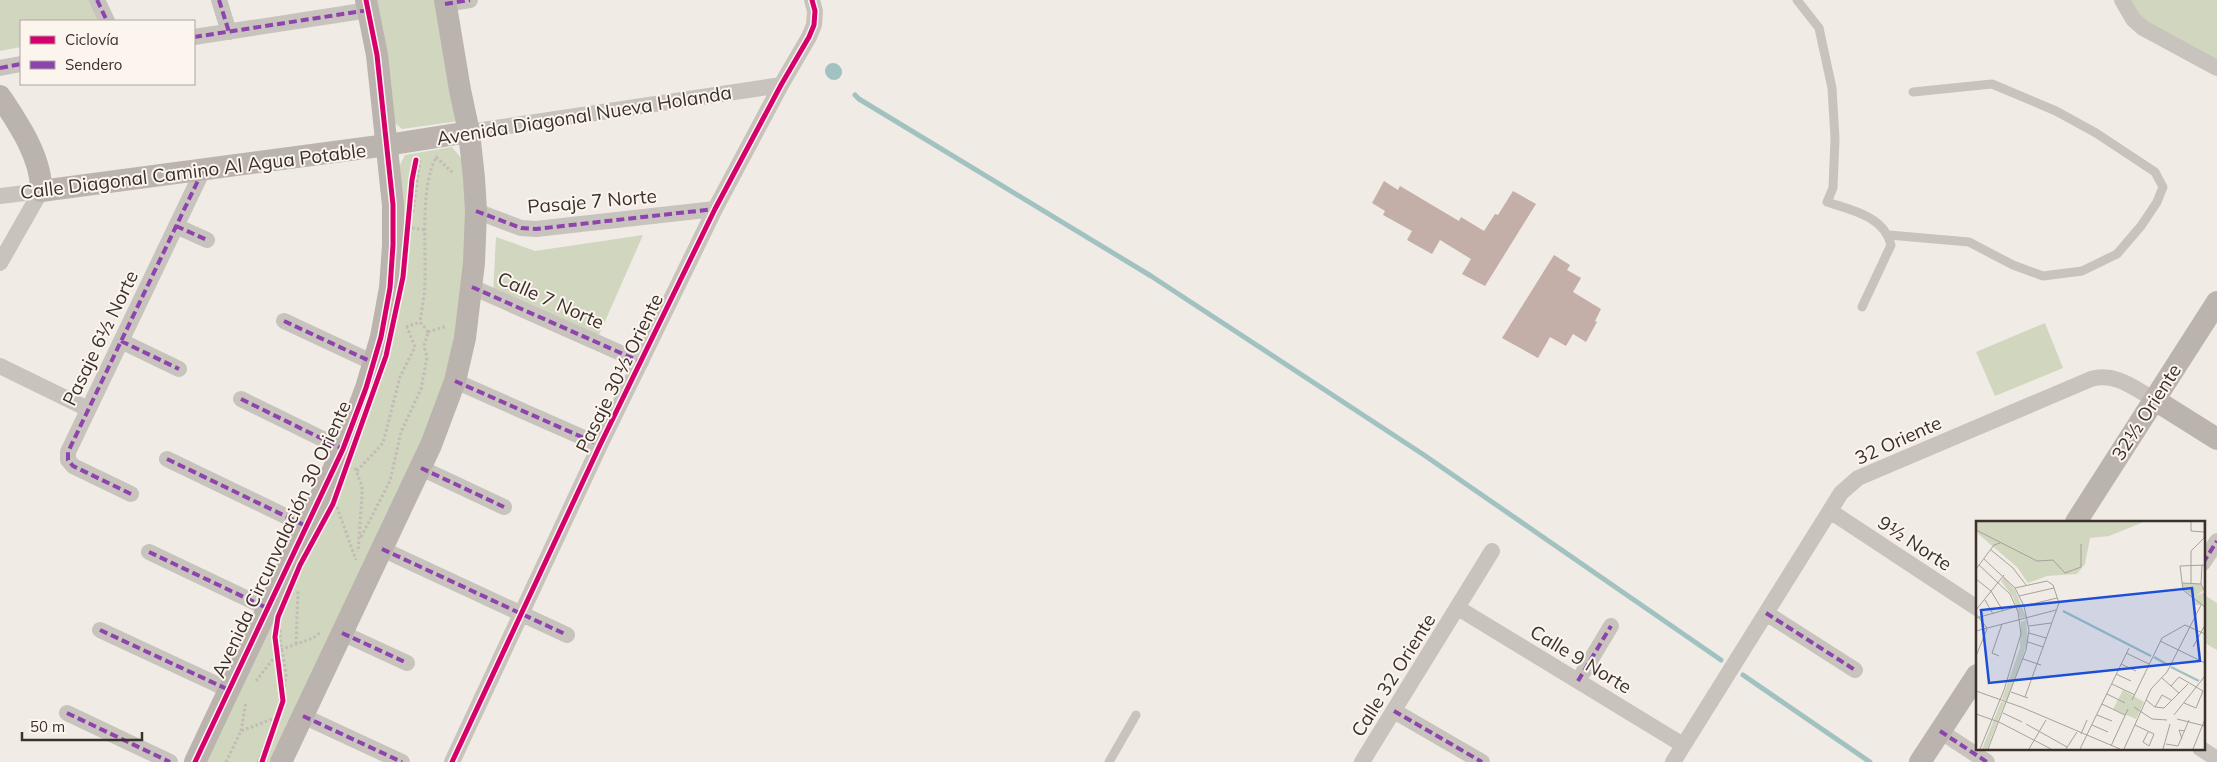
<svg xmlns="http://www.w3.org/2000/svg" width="2217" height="762" font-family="Mulish,sans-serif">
	<rect width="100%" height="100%" fill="#f0ebe5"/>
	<path fill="#d1d6bf" d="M0,0H90L101,21H21V47L0,51Z
		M376,0H438L459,121L402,129L393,121Z
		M2130,0H2217V60L2160,31L2135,14Z
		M452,147L464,162L466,229L463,291L450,367L430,428L272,762H207L360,437L376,389L400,165L405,155Z
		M643,235L599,335L493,293L496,237L535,251Z
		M2045,323L2063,368L1995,396L1976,352Z
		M2203,594L2217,603V650L2203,642Z"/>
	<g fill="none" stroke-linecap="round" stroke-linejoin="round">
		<path stroke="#a1c2c1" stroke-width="5" d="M855,95L859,99L1151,276L1424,455L1721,660
			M1743,675L1870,762"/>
		<path stroke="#a1c2c1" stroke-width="16" d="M833,71L834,72"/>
	</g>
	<path fill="#c3afa7" d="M1384,181L1398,190L1400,186L1459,221L1461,217L1484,231L1495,214L1498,215L1513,191L1536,204L1485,286L1462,274L1471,259L1440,240L1432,254L1407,240L1412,231L1383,215L1385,211L1372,203Z
		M1554,255L1570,265L1567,270L1581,278L1573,292L1601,309L1595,321L1597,322L1586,342L1573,334L1566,346L1550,337L1538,358L1502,338Z"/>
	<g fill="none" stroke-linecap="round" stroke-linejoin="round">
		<path stroke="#c2bbb6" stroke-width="3" stroke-dasharray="2.5 2.5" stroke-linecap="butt" d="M436,157L454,174
			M413,212L420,159
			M412,228L426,230
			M406,327L420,322
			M428,332L447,326
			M428,332L420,322C422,308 425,293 425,279C426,247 420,183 437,156
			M355,468L362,486V495L358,552
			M357,471L383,443L400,377L415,347L407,327
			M337,507L356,560
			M361,537L390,481L401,432L421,389L427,357L424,346L428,332
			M296,644L298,591
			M256,681L280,650L313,638L321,632
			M241,731L246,702
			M226,762L241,731L275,718
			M258,762C265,747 287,688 286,674C284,658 279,644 280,628"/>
		<path stroke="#c9c3be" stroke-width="9" d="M1797,0L1819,28L1832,88L1835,138L1833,188L1827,202C1851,210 1884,216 1891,245L1862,307
			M1889,235L1969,242L2013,265L2043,276L2082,271L2117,254L2141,226L2157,202L2163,187L2155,172L2096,133L2056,111L1992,84L1913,92
			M1109,762L1136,715"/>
		<path stroke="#c9c3be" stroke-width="16" d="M97,0L107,21
			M219,0L229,32
			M2122,0L2133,19L2143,28L2217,68
			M445,4L470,0
			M194,37L369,10
			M0,68L21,64
			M469,132L781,85
			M0,196L41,191
			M476,211L521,228L536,229L715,209
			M176,226L207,240
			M0,263L41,191
			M472,287L641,362
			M284,321L374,363
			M121,341L179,369
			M0,366L88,409
			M455,381L600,445
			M241,399L343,449
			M167,459L306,526
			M421,468L504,507
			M131,494L73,466L68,460V452L204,168
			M1830,511L1977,608
			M382,549L567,635
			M149,552L267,608
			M2203,563L2217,541
			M1458,608L1683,745
			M1766,613L1855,670
			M100,630L229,690
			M342,633L407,663
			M1578,681L1611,626
			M1394,711L1482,762
			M67,713L170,762
			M303,716L402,762
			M1940,731L1987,762
			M2200,748L2217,759
			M452,762L600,445L715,209L781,85L809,37L814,25L815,11L812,0
			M1362,762L1492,551
			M1673,762L1841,493L1858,478L2091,379C2115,372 2134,388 2155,400"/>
		<path stroke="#bab3ae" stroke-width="22" d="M0,96C18,123 42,158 41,191L387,145L469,132
			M2155,400L2217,439
			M2076,522L2217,302
			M195,762L343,449L366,388L381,337L390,288L393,245V205L377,55L366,0
			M281,762L431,445L455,381L465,338L474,263L476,211L474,178L469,132L460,90L445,0
			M1920,762L1977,675"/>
		<path stroke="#8e44ad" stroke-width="4" stroke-dasharray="8 4" stroke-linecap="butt" d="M97,0L107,21
			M219,0L229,32
			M445,4L470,0
			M194,37L369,10
			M0,68L21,64
			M476,211L521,228L536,229L715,209
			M176,226L207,240
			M472,287L641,362
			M284,321L374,363
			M121,341L179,369
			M455,381L600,445
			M241,399L343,449
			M167,459L306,526
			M421,468L504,507
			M131,494L73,466L68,460V452L204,168
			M382,549L567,635
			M149,552L267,608
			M2203,563L2217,541
			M1766,613L1855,670
			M100,630L229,690
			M342,633L407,663
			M1578,681L1611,626
			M1394,711L1482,762
			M67,713L170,762
			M303,716L402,762
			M1940,731L1987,762"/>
		<defs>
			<path id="cycleway" d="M195,762L343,449L366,388L381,337L390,288L393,245V205L377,55L366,0
				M262,762L283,701L275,637L278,617L300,565L333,504L386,356L403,277L412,180L416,160
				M452,762L600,445L715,209L781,85L809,37L814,25L815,11L812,0"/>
		</defs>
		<use href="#cycleway" stroke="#fbf5ee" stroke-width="8"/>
		<use href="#cycleway" stroke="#d6006c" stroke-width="5"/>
	</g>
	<g text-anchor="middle" stroke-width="4" stroke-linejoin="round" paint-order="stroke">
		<g font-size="19" fill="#3b302b" stroke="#fbf5ee">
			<text transform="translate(584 115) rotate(-9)" y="7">Avenida Diagonal Nueva Holanda</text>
			<text transform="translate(193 171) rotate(-7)" y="7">Calle Diagonal Camino Al Agua Potable</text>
			<text transform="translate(592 201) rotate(-5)" y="7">Pasaje 7 Norte</text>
			<text transform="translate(551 300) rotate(24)" y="7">Calle 7 Norte</text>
			<text transform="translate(100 338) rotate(-64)" y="7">Pasaje 6½ Norte</text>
			<text transform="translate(619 373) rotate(-64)" y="7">Pasaje 30½ Oriente</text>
			<text transform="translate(2146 412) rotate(-57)" y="7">32½ Oriente</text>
			<text transform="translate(1898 440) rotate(-24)" y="7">32 Oriente</text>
			<text transform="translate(281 539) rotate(-65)" y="7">Avenida Circunvalación 30 Oriente</text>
			<text transform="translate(1915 543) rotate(33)" y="7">9½ Norte</text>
			<text transform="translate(1581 659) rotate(31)" y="7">Calle 9 Norte</text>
			<text transform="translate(1393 675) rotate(-58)" y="7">Calle 32 Oriente</text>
		</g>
	</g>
	<g transform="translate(1976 521)">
		<rect width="229" height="229" fill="#f0ebe5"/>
		<path d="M0,0H170L133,15L114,17L109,43L101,53L71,55L52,62L41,46L0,11ZM28,56L39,69L50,96L44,97L37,76L25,60ZM206,62L224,63L228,69L220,75L229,71L227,84H217L219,75L208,69ZM50,99L52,120L31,180L26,178L44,127L45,101ZM147,169L168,181L160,198L137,188ZM25,181H29L11,228H6Z" fill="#d1d6bf"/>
		<path fill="none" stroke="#a1c2c1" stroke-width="2.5" d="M87,90L175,135M178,136L192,144M195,146L223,160"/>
		<path fill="none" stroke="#a8a09b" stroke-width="1" d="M215,0V10L228,11M0,9L61,40L77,39L89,52L105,46V23M15,29L37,47L50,64M8,38L39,67L48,85L53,109L50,129L12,228M3,44L34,73L42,91L45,113L28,169L4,228M229,44L204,45L207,69L229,86M0,48L18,24L24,22M0,58L15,70L27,90M206,62L225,63L229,71M215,62V30L228,17V0M225,63L226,44M39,67L71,60L77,64L83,82L49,176M43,75L78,67M9,79L17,93M48,85L81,77M0,89L28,54M0,93L11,107M0,97L40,86M53,105L75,102M0,110L80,89M53,112L70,117M184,120L229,142M52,121L67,126M217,126L229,104M150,132L173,143M0,135L11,108M23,135L16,132L26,103M47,138L65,144M145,143L160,150M140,153L155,160M186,157L203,172M136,163L159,174M195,165L203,156L227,170L220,187L208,182M0,170L45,186L144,228M35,171L52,177M131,173L149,182M156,179L186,117L209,104L229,113M170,179L179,186L188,187L212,163M126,183L149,194M158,186L176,198L191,199M179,186L186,174L195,179M27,192L46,201M0,193L23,201L75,228M121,194L136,200M198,194L229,155M201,198L229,205M50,203L91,226M116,204L132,211M159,204L178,213L173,225L167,221L172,211M105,213L111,199M206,218L203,209L209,210M190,223L202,225L213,199M135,225L152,188M53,228L70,199M90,228L101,211M104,228L153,127M148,228L175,168L191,151L225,84M187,228L194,203M217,228L229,198"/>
		<path fill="#1d4ed8" fill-opacity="0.15" stroke="#1d4ed8" stroke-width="2.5" d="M216,67L224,140L13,162L5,89Z"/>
		<rect width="229" height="229" fill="none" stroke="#3b302b" stroke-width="2.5"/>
	</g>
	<rect x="20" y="20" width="175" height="65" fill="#fbf5ee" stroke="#aea6a0"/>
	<rect x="30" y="36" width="25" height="8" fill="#d6006c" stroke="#aea6a0"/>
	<text x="65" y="45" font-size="15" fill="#3b302b">Ciclovía</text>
	<rect x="30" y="61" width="25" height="8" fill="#8e44ad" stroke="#aea6a0"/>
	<text x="65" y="70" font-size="15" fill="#3b302b">Sendero</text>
	<path d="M22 732v8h120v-8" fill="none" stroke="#3b302b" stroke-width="2.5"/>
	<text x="30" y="732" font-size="15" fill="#3b302b" stroke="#fbf5ee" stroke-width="4" paint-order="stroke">50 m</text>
</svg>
